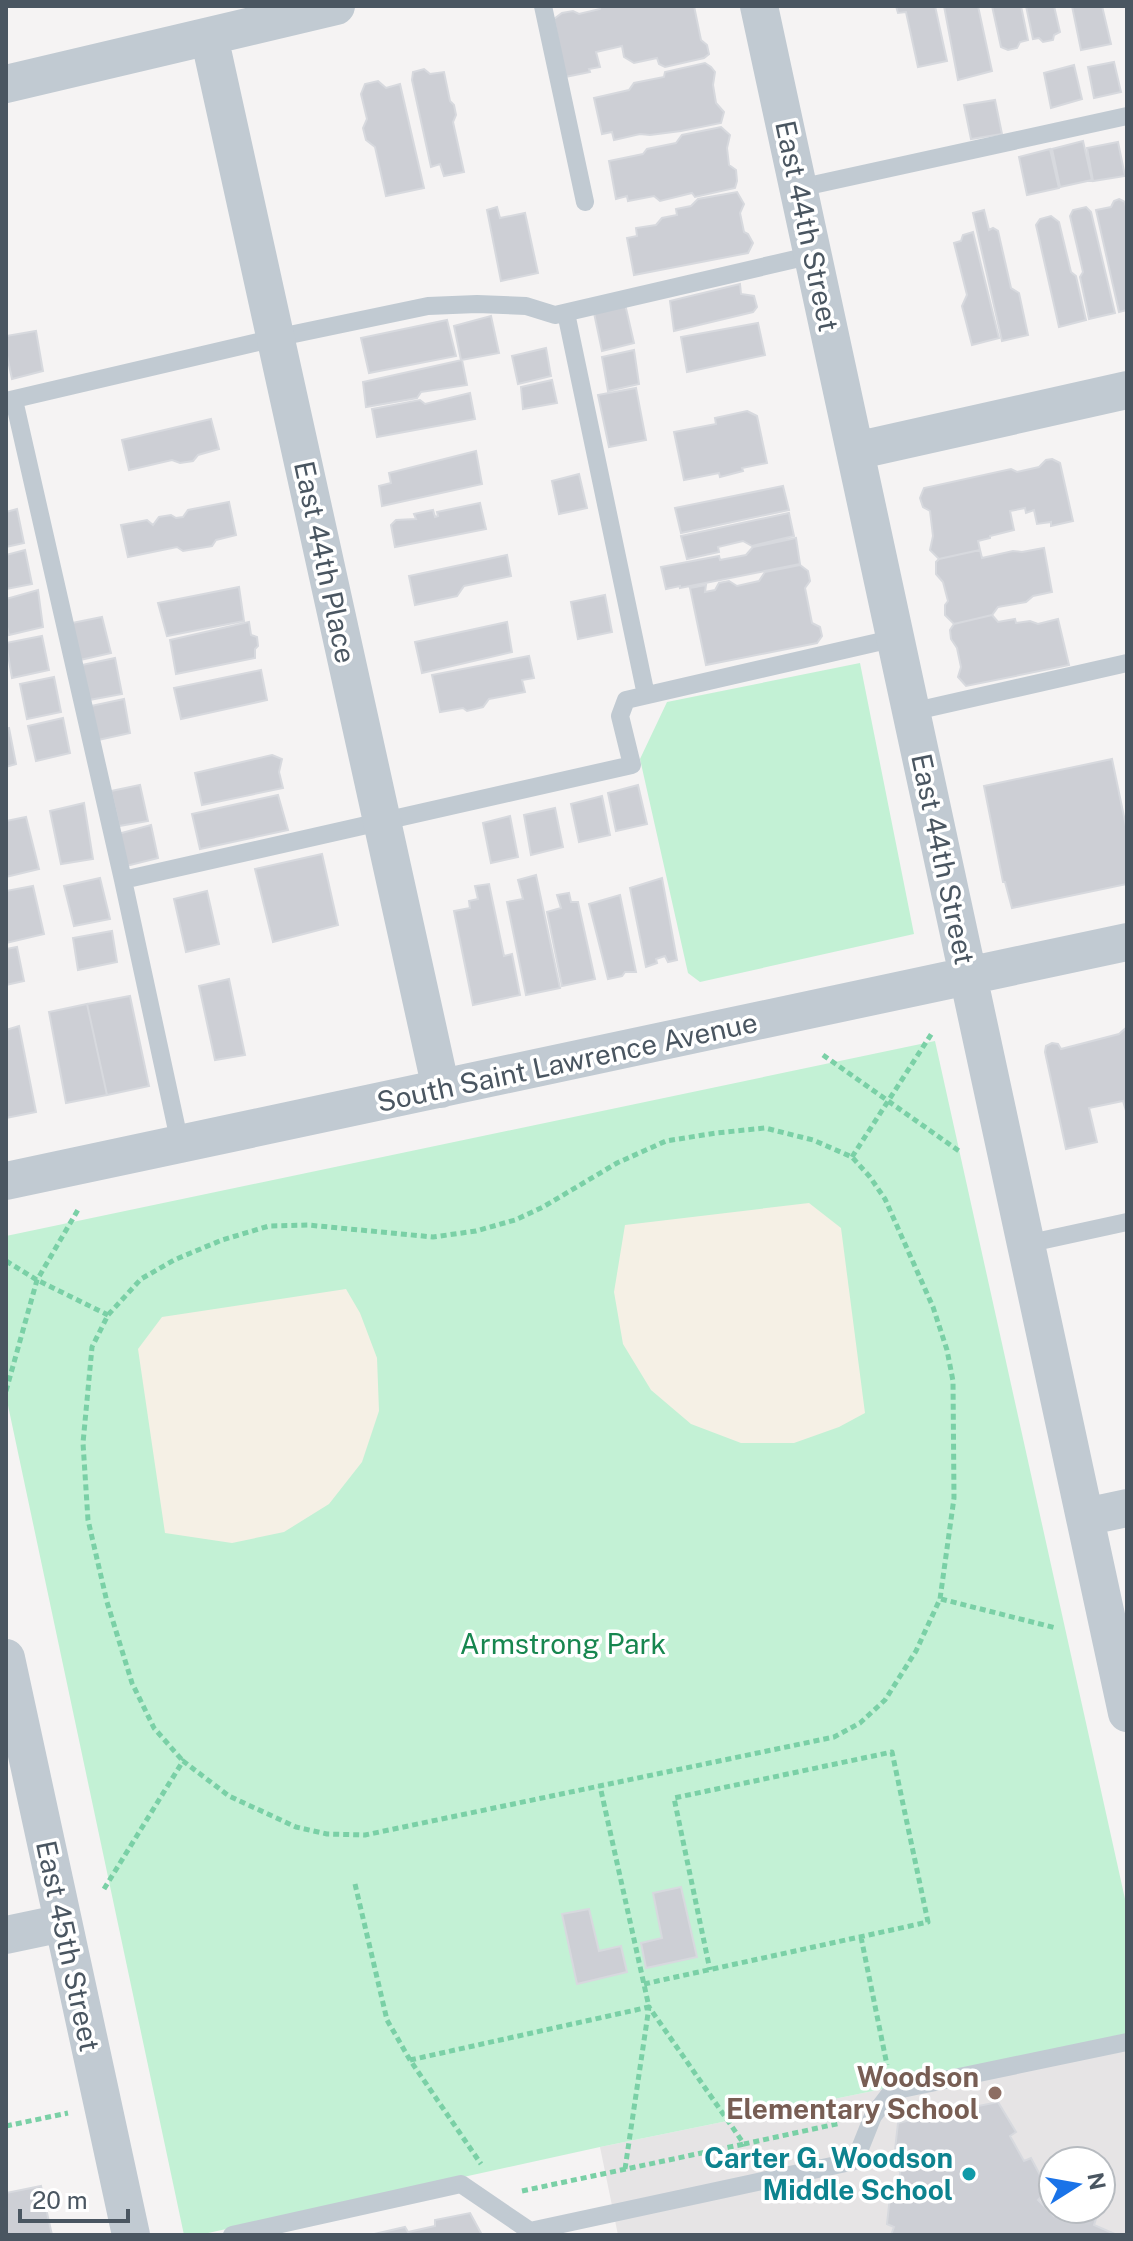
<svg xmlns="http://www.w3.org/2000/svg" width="1133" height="2241" font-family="'Public Sans',sans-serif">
	<rect width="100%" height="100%" fill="#f5f3f3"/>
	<path fill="#e6e4e5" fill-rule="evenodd" d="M1127,2039V2235H618L600,2147ZM1053,2161H1101V2209H1053Z"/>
	<path fill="#c3f1d5" d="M860,663L914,934L700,982L688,973L640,759L667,702Z
		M935,1041L1127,1908V2039L600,2147L199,2235H184L6,1396V1236Z"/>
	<path fill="#f5f0e5" d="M809,1203L841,1228L865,1413L839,1427L794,1443H741L691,1424L651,1390L623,1344L614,1292L625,1225Z
		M346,1289L360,1313L377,1358L379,1411L362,1462L329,1504L284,1532L232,1543L165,1533L138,1349L162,1317Z"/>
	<path fill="#cdcfd5" stroke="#d7d9de" stroke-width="2" d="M601,6H694L701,40L707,45L709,54L704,58L665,67L659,64L657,58L634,63L624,57L622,46L596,52L600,67L589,69L590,72L565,77L554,19L562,13L573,11L579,14L600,9Z
		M896,6H935L947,61L918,67L906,12L898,13Z
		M944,6H978L992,71L958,80Z
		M992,6H1021L1028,40L1020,42L1017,48L1008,50L1001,47Z
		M1026,6H1054L1060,32L1054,35L1053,40L1043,42L1039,38L1033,39Z
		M1072,6H1102L1111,44L1081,50Z
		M1114,62L1121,92L1094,98L1088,67Z
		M705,63L711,67L715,72L713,85L716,103L724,112L721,123L681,131L650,135L640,134L614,140L612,132L602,134L594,98L629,90L634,83L664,77L665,72Z
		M1074,65L1082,99L1051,108L1044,73Z
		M424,69L430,74L444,72L450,101L454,105L456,115L453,122L464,172L444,176L440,164L431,167L412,80L413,72Z
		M378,81L386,88L400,84L424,188L386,196L375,147L366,140L363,128L367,119L361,94L365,84Z
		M995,100L1002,134L971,139L964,105Z
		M721,127L730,135L727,148L729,165L736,170L737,181L735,188L695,197L692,193L660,201L654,196L628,201L627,196L616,199L609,161L643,154L647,149L676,143L682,135Z
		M1083,141L1092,180L1060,187L1052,149Z
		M1118,142L1125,176L1093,181L1087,148Z
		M1050,149L1059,188L1027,195L1019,157Z
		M737,192L744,204L740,213L744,232L748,234L753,243L748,253L634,275L627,238L637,236L636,228L656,225L662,218L677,215L676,209L691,206L698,199Z
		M1119,199L1125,202L1127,212V310L1119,312L1096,210L1111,207L1114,201Z
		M497,207L500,218L525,213L538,273L501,281L487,210Z
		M1086,207L1091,212L1115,313L1089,319L1080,277L1083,272L1070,216L1073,210Z
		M984,210L989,230L993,228L998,231L1011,288L1019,293L1028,335L1002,341L973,213Z
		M1051,216L1059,222L1071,272L1076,276L1086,320L1059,327L1036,225L1040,219Z
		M973,232L999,338L972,345L962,306L967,295L954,243L961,241L963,235Z
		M740,284L741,294L754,296L757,307L753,312L674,331L670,301Z
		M625,304L634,343L602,351L594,313Z
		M491,316L499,353L461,360L454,326Z
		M447,320L456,356L369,373L361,338Z
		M758,323L765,355L687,372L681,337Z
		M36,331L43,371L12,379L6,351V336Z
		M546,348L551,376L518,384L512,356Z
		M634,350L639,384L608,391L602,357Z
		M462,360L467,385L421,392L417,398L366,407L363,382Z
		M552,380L557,403L523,409L521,387Z
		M636,388L646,440L609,447L598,395Z
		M470,393L475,419L377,437L372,409L420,400L425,404Z
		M747,411L757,416L767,463L742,468L743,471L720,477L719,473L684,480L674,432L716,424L715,418Z
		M211,419L219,449L198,455L193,461L180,463L172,460L129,470L122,440Z
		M476,451L482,484L382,506L379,486L391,483L389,473Z
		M1052,459L1060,463L1073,521L1051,526V522L1037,524L1034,510L1026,513L1025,508L1010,511L1014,530L990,536V538L978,541L980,550L939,559L930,550L933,536L930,511L923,507L920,498L924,488L1011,469L1017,472L1039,467L1046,460Z
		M579,474L587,508L559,514L552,481Z
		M783,486L789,510L681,533L675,508Z
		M229,502L236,535L216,540L212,546L183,551L177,547L128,557L121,525L147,520L153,525L159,517L171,515L176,518L183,517L188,510Z
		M480,503L486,529L395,547L391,525L396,520L416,519L414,514L433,510L435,517L438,516L437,512Z
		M17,509L24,543L6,547V512Z
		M789,513L794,536L752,546L743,541L718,547L719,552L687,559L681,536Z
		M796,538L800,564L680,588V586L666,589L661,567L719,556L720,560L746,555L753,547Z
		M1044,548L1052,592L1033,596L1026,602L998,607L992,615L954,624L945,615V605L948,601L943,582L936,574V562L939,559L980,550L982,558L1013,551L1022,552Z
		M25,550L32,584L6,589V555Z
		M507,555L511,576L464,586L457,596L415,605L409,576Z
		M800,565L808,571L810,581L805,588L812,623L820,627L822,636L817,643L706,665L690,588L706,585L705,592L715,590L719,583L729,581L737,586L759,581L765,572Z
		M239,587L244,621L167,636L158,603Z
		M38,590L43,627L9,635L6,623V599Z
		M605,595L612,632L578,639L571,602Z
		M992,615L998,622L1015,619L1016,623L1030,621L1038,624L1058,619L1069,665L966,686L958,677L961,667L957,648L951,639L950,630L954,624Z
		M102,617L111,653L80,660L72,623Z
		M249,622L251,635L257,637L258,646L255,649V658L176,674L170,640Z
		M507,622L512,652L422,673L415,642Z
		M42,636L49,670L12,678L6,643Z
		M529,656L534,678L522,680L525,692L489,699L483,707L467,711L463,708L440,712L432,675Z
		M115,658L122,694L89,700L82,665Z
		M261,670L267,700L181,719L174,688Z
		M54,677L61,712L27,719L20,684Z
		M124,699L130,733L98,740L91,706Z
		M63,718L70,753L36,761L28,726Z
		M9,728L16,764L6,767V729Z
		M272,755L282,759L279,772L283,788L202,805L195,773Z
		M1112,759L1127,831V884L1012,908L1005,882H1003L984,786Z
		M140,785L148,821L119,826L111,791Z
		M638,785L647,824L616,831L608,793Z
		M278,795L288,830L200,849L192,814Z
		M602,796L610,835L579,842L571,804Z
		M84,803L93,859L61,864L50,811Z
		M555,808L563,847L531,855L524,815Z
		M510,816L518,857L491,863L483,823Z
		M26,817L39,869L6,877V821Z
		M151,825L158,858L126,866L118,834Z
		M322,854L338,925L273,942L255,869Z
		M536,875L560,988L526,995L507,902L523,899L518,880Z
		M100,878L110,919L74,926L64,886Z
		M662,878L677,960L668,962L665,956L656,959L657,963L646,967L630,888Z
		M489,884L504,956L512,954L520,995L473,1005L454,911L470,908L469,901L478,899L475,886Z
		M33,886L44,934L6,943V891Z
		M207,891L219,944L186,952L174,899Z
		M569,893L571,902H578L595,979L562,986L547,912L561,908L557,895Z
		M620,895L636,972H625L622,976L608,979L589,904Z
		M112,931L117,962L78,970L73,938Z
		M17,947L24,981L6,985V949Z
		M229,979L245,1055L215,1060L199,986Z
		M130,996L149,1086L107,1095L87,1004Z
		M87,1004L107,1095L66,1103L49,1012Z
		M19,1026L36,1112L6,1118V1030Z
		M1127,1027V1114L1123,1101L1089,1108L1097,1142L1066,1149L1045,1052L1046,1046L1052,1043L1058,1044L1061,1049L1119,1034Z
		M681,1887L697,1957L646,1968L641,1943L662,1938L653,1893Z
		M589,1909L599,1951L621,1946L627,1972L577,1984L562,1914Z
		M998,2102L1016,2132L1010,2136L1024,2161L1031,2158L1048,2190L1038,2200L1054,2216L1059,2209H1076L1096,2219L1094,2225L1117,2235H891L894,2227L887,2224L891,2187L900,2186V2161L894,2159L898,2123L932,2115L936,2122L962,2116L963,2109Z
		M41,2186L52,2235H6V2193Z
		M470,2213L482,2235H370L405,2227L408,2232L435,2226V2220Z"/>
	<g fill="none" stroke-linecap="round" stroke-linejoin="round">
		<path stroke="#7ad0a6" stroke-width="5" stroke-dasharray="6 4" stroke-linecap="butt" d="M823,1055L959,1151
			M852,1157L932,1033
			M6,1261L37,1280L108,1315
			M6,1391L37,1280L79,1208
			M941,1599L1056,1628
			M355,1884L387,2020L410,2060L481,2164
			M104,1889L183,1761L229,1796L296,1827L327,1834L365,1835L834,1737L860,1723L885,1700L916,1651L940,1599L954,1498L953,1381L947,1350L933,1307L885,1199L870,1177L852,1157L813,1140L765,1128L716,1133L666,1141L617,1163L543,1207L515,1220L476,1231L433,1237L308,1225L269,1226L222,1240L174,1260L141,1279L108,1315L92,1347L83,1443L88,1520L107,1602L132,1683L154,1728L183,1761
			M861,1937L887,2065
			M644,1984C739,1963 833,1943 928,1922L892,1752L674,1798L710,1970
			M410,2060L649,2007L600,1786
			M6,2126L68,2113
			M625,2169L649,2007L744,2144L841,2123
			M522,2191L744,2144"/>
		<path stroke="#c1cad2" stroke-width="18" d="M543,6L585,202
			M799,188L1127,116
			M566,313L646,695
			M14,400L123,880L180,1144
			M6,401L275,338L428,306L477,304L526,306L555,315L813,255
			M911,712L1127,663
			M123,880L632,765L620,716L626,700L896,638
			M1026,1244L1127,1222
			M232,2235L461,2184L530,2231L855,2161L873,2116L892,2091L1127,2042"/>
		<path stroke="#c1cad2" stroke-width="38" d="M759,6L1127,1713
			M209,36L441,1089
			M6,84L336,6
			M855,451L1127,390
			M6,1181L1127,942
			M1085,1517L1127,1508
			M6,1658L131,2235
			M6,1935L63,1923"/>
	</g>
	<circle fill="#8d6e63" stroke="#fff" stroke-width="3" cx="995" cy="2093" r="8"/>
	<circle fill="#0f9aa8" stroke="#fff" stroke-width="3" cx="969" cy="2174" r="8"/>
	<g text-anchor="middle" stroke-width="7" stroke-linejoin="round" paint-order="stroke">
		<g font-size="28" fill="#4a5661" stroke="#fff">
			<text transform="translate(807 226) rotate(78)" y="10">East 44th Street</text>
			<text transform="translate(325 562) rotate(78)" y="10">East 44th Place</text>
			<text transform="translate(943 859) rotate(78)" y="10">East 44th Street</text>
			<text transform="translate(567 1062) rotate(-12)" y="10">South Saint Lawrence Avenue</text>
			<text transform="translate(68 1946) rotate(78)" y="10">East 45th Street</text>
		</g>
		<g font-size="28" fill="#17864f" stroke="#fff">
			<text x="563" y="1654">Armstrong Park</text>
		</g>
		<g font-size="28" font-weight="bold" fill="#785e54" stroke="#fff" text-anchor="end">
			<text x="979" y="2087">Woodson<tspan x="979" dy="32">Elementary School</tspan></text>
		</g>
		<g font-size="28" font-weight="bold" fill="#0d838f" stroke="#fff" text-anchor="end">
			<text x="953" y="2168">Carter G. Woodson<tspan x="953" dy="32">Middle School</tspan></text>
		</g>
	</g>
	<rect width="1133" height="2241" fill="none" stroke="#4a5661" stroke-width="16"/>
	<g transform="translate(1077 2185) rotate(79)"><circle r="38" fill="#ffffff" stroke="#b7bbc0" stroke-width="2"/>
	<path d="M0-6L14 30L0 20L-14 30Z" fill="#1a73e8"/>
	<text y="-12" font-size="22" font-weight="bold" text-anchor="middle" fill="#4a5661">N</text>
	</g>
	<path d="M20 2209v12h108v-12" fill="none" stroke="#4a5661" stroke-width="4"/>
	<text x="32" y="2209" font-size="24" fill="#4a5661" stroke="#ffffff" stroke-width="6" paint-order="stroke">20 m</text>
</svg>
